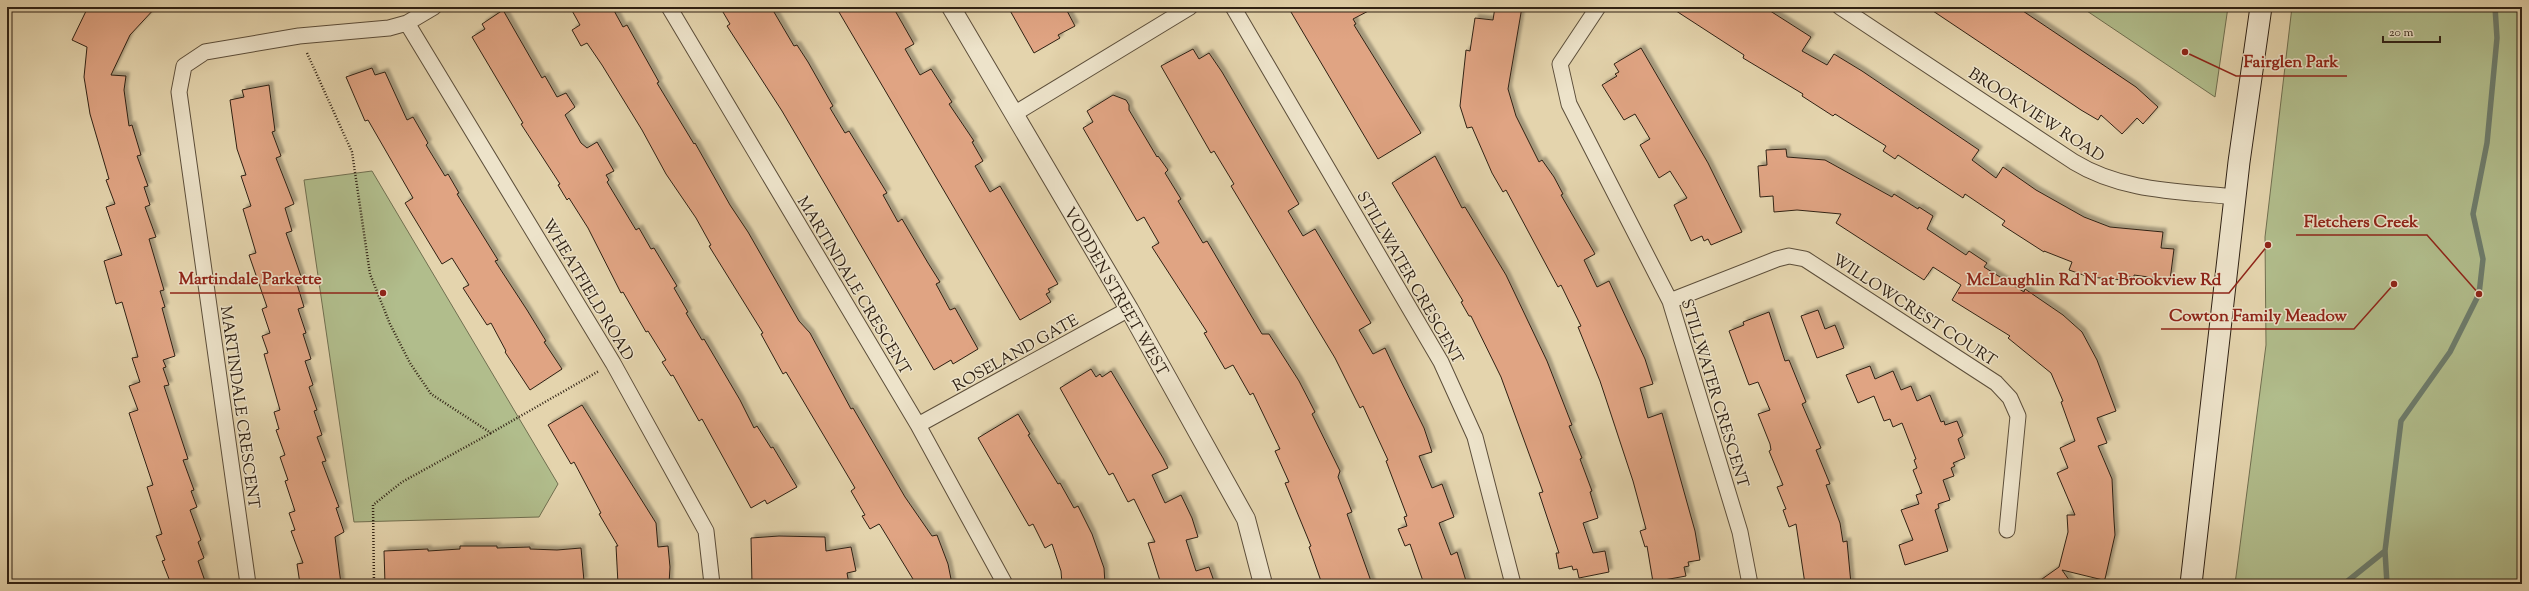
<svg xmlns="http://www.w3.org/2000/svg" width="2529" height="591" font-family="'Sorts Mill Goudy',serif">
	<defs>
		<filter id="shadow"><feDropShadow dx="3.5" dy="-3.5" stdDeviation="1" flood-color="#0004"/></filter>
	</defs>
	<rect width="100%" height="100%" fill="#e4d4ad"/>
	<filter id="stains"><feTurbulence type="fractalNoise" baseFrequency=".005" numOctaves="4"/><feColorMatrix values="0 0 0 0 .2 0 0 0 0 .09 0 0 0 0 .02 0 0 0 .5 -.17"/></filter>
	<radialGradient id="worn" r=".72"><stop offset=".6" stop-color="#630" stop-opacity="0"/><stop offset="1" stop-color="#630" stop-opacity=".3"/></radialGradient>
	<path fill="#b1bd8c" stroke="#706f50" d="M2081,7H2228L2215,97Z
		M2292,7H2522V584H2235L2266,345L2265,237Z
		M372,171L558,484L539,517L354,522L304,180Z"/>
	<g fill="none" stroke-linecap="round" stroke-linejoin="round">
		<path stroke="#6d7c6c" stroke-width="5.5" d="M2344,584L2385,551
			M2387,584L2385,551L2401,421L2450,352L2479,294L2483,259L2473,214L2487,143L2497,38L2495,7"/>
	</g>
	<path fill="#e0a483" stroke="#2f2114" filter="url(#shadow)" d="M88,7H156L130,35L111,75L126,76L124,90L129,126L132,125L141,155L137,156L148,186L144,187L150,205L145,207L156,237L149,239L164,290L160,291L165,307L162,308L175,356L163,360L166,367L163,368L169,385L164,386L188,459L183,460L194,490L191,491L197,507L190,510L201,540L198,542L204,558L198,561L206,584H171L162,561L165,560L156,536L162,534L147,487L153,485L129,413L138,410L129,386L140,382L132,358L138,357L122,302L116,304L104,261L122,255L106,207L115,204L106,180L109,179L90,114L84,77L87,47L72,40Z
		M570,7H612L623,27L627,25L659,82L657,83L694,144L695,143L730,205L748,232L799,321L810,333L851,409L853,408L905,497L932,536L937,535L948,564L952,584H916L880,525L879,524L870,529L862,516L865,515L851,491L855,488L786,372L783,374L761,334L763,333L709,246L711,245L696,218L666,174L642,130L602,65L587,43L581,46L572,30L580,25Z
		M720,7H771L794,46L797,45L808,62L833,106L830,108L845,133L849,131L887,193L883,195L898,222L902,219L928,263L940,282L936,284L950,310L955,308L978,349L953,364L951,360L934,370L782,111L727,26L730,24Z
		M836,7H893L914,44L905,49L920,75L931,69L952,102L949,104L974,141L972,142L983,161L975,166L990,192L1000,186L1058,284L1048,289L1050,292L1046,294L1051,302L1020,320Z
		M1008,7H1065L1075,26L1058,35L1060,38L1034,53Z
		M1288,7H1376L1353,19L1356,24L1354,25L1421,133L1378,159Z
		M1495,7H1522L1508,89L1516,116L1539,162L1542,160L1554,177L1563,194L1561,195L1595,254L1584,260L1597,287L1609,281L1645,359L1653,384L1640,388L1648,418L1662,413L1695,531L1700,560L1688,562L1689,566L1684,567L1686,576L1653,582L1647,546L1645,547L1640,531L1646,529L1633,481L1600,381L1578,327L1581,326L1561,285L1558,287L1506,190L1503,192L1492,173L1472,127L1467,128L1460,106L1466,50L1470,51L1475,18L1493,20Z
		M1670,7H1764L1811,37L1802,51L1827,65L1834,54L1862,71L1979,150L1972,160L1996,178L2003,167L2036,190L2084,217L2110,227L2163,232L2161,248L2174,249L2170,280L2134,275V277H2125L2124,280L2089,277L2069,270L2072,262L2044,251V252L2002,225L2005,221L1965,194L1963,198L1898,155L1895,159L1883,151L1886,146L1835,114L1833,116L1802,96L1803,94L1743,58L1744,55Z
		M1927,7H2017L2136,87L2158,107L2143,124L2137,118L2122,134L2101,115L2098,120L2081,110Z
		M503,10L542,78L545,76L557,97L566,93L575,107L565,115L581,143L587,148L597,142L614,171L606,175L609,180L607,182L636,230L639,228L651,249L654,248L677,286L674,288L688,312L686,313L702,340L704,339L740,400L754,428L757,426L771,448L773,447L797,487L767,504L765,500L751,508L702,419L699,421L673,375L671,376L662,362L666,360L648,331L646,332L623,292L621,293L588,228L569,198L567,200L558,185L560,184L521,124L523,123L472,37L485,29L482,24Z
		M1641,48L1708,163L1742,232L1711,245L1708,239L1704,241L1702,236L1691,241L1674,205L1687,198L1670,171L1659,178L1640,145L1650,139L1635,114L1624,120L1602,85L1617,76L1615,74L1619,72L1614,64Z
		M1193,49L1199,59L1209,53L1222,72L1299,204L1288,211L1303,236L1315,229L1371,323L1359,330L1373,354L1385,348L1393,365L1424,428L1432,452L1419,456L1432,488L1442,484L1454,517L1439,523L1451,555L1457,552L1467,584H1424L1410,544L1405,546L1398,529L1407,526L1404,517L1407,516L1386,461L1388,460L1363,406L1360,408L1335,358L1231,186L1234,184L1214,151L1211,153L1161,66Z
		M372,68L375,75L385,72L407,120L413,117L428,143L426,145L445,176L448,174L459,193L457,194L498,260L495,261L527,310L546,341L544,342L562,369L530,390L505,352L506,351L491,323L487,325L463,288L469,285L452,258L442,264L405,203L413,198L368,120L365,121L346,77Z
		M269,85L275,131L272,132L281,156L276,158L294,204L285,208L292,231L286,233L303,282L297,284L304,307L298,309L306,333L303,334L311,359L305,361L313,385L309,387L317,410L314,411L322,435L317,437L326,461L322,462L339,507L336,508L344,532L335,537L341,584H300L297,564L303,563L291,531L295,530L289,513L295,511L285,481L288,480L280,457L285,455L276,430L279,429L274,412L280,410L264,354L268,353L262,336L270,333L262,309L267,307L249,255L256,253L243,209L251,206L241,176L246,175L237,149L230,100L244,97L242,90Z
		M1113,95L1126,100L1129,105V110L1157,157L1158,156L1168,170L1165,173L1181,199L1178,201L1203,243L1207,241L1262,334H1269L1299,381L1315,412L1312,414L1340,471L1338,477L1352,512L1347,514L1372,584H1322L1309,547L1311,546L1285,483L1289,482L1275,451L1280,449L1253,393L1250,395L1233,365L1225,369L1204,333L1207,332L1152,247L1159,243L1144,217L1137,221L1083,128L1093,122L1087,111Z
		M1786,149L1787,157L1825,160L1892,197L1894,194L1918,209L1919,207L1933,216L1927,229L1966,255L1969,251L1987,263L1984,267L2024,292L2025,289L2063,315L2082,332L2097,360L2116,411L2097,418L2107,443L2098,446L2112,479L2114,520L2115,535L2105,579L2103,580L2062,570L2072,584H2035L2059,567L2068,532L2067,515H2075L2057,473L2068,468L2060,448L2075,441L2061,402L2063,401L2051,373L2008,338L2010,336L1952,300L1961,285L1933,267L1924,280L1836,223L1841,214L1797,210L1774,212L1773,196L1760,197L1758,166L1767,165L1766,150Z
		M1435,156L1462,208L1465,207L1506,275L1547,361L1572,425L1569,426L1582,458L1580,459L1592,491L1590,492L1598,518L1583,523L1593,553L1605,551L1609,572L1579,578L1577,569L1573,570L1572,566L1559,569L1556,553H1559L1539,493L1543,492L1501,377L1471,316H1469L1461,302L1463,301L1392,183Z
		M1818,310L1825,329L1835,325L1844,348L1817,358L1801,316Z
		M1769,312L1785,361L1789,360L1806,402L1802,404L1821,448L1816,450L1830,484L1826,485L1840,523L1843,542L1847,541L1851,584H1805L1796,524L1789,527L1783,510L1786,509L1777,487L1783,485L1769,451L1771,450L1770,444L1758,414L1770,410L1758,382L1749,385L1729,331L1744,325L1743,322Z
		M1870,366L1875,379L1893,371L1901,390L1911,386L1917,401L1930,395L1941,422L1944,421L1945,425L1957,421L1963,436L1958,439L1965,458L1953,463L1955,466L1951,468L1954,476L1943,480L1950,500L1938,504L1939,508L1935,510L1948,551L1905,565L1899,545L1913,540L1901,510L1919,504L1916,495L1922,493L1913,470L1917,468L1914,460L1916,459L1902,423L1893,427L1890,419L1884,421L1874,396L1858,403L1846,375Z
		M1091,369L1096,377L1100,374L1102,377L1111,371L1163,458L1168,468L1152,475L1165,503L1181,495L1192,518L1198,537L1186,540L1196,571L1209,567L1215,584H1161L1148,543L1155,542L1134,499L1128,502L1113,473L1109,475L1060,388Z
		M582,405L656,523L658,547L668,546L670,567L669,584H618L616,546H618L599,514L601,513L574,462L571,464L548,425Z
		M1018,414L1030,434L1028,435L1058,484L1060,483L1074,508L1078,506L1092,534L1104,568L1105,584H1062L1061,571L1052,544L1045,548L1033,524L1029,526L978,438Z
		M779,536L825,537L826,551L851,547L856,571L847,573L849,584H752L751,538Z
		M460,546H497V548L530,547V549L557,550L581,548L584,581L576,582V584H385L384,551L428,549V551L460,549Z"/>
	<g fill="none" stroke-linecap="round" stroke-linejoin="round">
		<defs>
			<path id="minor" d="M669,7L918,425L1005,584
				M1233,7L1441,362L1475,437L1513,584
				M1598,7L1560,64L1569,104L1670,301L1740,532L1750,584
				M1840,7L2074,162C2123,192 2180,191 2235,197
				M407,23L613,363L706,531L712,584
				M1014,114L1190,7
				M1670,301L1777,259L1789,256L1805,259L1996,383L2010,398L2018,416L2007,530
				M918,425L1129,309
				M248,584L179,92L184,66L205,52L299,36L389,28L407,23L434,7"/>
			<path id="tertiary" d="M951,7L1129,309L1246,519L1263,584"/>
			<path id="secondary" d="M2191,584L2239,162L2261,7"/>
		</defs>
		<use href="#minor" stroke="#5c4e3a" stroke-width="17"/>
		<use href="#tertiary" stroke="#5c4e3a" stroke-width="20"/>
		<use href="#secondary" stroke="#2f2114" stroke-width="23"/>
		<path stroke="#2f2114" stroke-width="2.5" stroke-dasharray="1 2" stroke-linecap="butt" d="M2211,7L2231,11
			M307,53L352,152L370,274L390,324L410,363L431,394L491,433L599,371
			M374,584L373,505L402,482L491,433"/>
		<use href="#minor" stroke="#ede3ca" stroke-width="15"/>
		<use href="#tertiary" stroke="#ede3ca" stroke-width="18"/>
		<use href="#secondary" stroke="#ede3ca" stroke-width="21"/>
	</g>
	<g text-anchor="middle" stroke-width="3" stroke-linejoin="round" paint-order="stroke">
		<g font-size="16" fill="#2f2114" stroke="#ede3ca">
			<text transform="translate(2037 114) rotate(33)" y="6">BROOKVIEW ROAD</text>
			<text transform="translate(1411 277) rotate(60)" y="6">STILLWATER CRESCENT</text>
			<text transform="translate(855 285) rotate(59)" y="6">MARTINDALE CRESCENT</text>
			<text transform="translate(589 289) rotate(59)" y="6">WHEATFIELD ROAD</text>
			<text transform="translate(1117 291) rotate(60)" y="6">VODDEN STREET WEST</text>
			<text transform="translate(1915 309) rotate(33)" y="6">WILLOWCREST COURT</text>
			<text transform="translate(1015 352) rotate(-29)" y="6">ROSELAND GATE</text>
			<text transform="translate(1716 393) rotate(73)" y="6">STILLWATER CRESCENT</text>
			<text transform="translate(241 407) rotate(82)" y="6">MARTINDALE CRESCENT</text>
		</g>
	</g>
	<path fill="none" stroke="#8f2418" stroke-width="1.5" d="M2185 52L2236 76H2347M2479 294L2427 235H2296M383 293L330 293H170M2268 245L2229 293H1958M2394 284L2354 329H2161"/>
	<g fill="#8f2418" stroke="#ede3ca" stroke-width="1.5">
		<circle cx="2185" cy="52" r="4"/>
		<circle cx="2479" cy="294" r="4"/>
		<circle cx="383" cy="293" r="4"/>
		<circle cx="2268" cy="245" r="4"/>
		<circle cx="2394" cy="284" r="4"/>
	</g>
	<g font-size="17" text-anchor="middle" font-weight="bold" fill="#8f2418" stroke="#ede3ca" stroke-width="3" stroke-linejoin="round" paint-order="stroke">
		<text x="2291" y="67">Fairglen Park</text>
		<text x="2361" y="227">Fletchers Creek</text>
		<text x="250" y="284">Martindale Parkette</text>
		<text x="2094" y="285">McLaughlin Rd N at Brookview Rd</text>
		<text x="2258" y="321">Cowton Family Meadow</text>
	</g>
	<rect width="2529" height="591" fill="none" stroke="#e4d4ad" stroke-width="24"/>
	<rect x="8" y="8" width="2513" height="575" fill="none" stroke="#2f2114" stroke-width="2"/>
	<rect x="12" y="12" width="2505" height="567" fill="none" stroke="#2f2114"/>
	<path d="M2383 36v6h57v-6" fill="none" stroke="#2f2114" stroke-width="2"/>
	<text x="2389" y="36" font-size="12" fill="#2f2114" stroke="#ede3ca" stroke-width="3" paint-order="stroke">20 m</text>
	<rect width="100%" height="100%" filter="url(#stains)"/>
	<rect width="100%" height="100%" fill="url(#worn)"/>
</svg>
